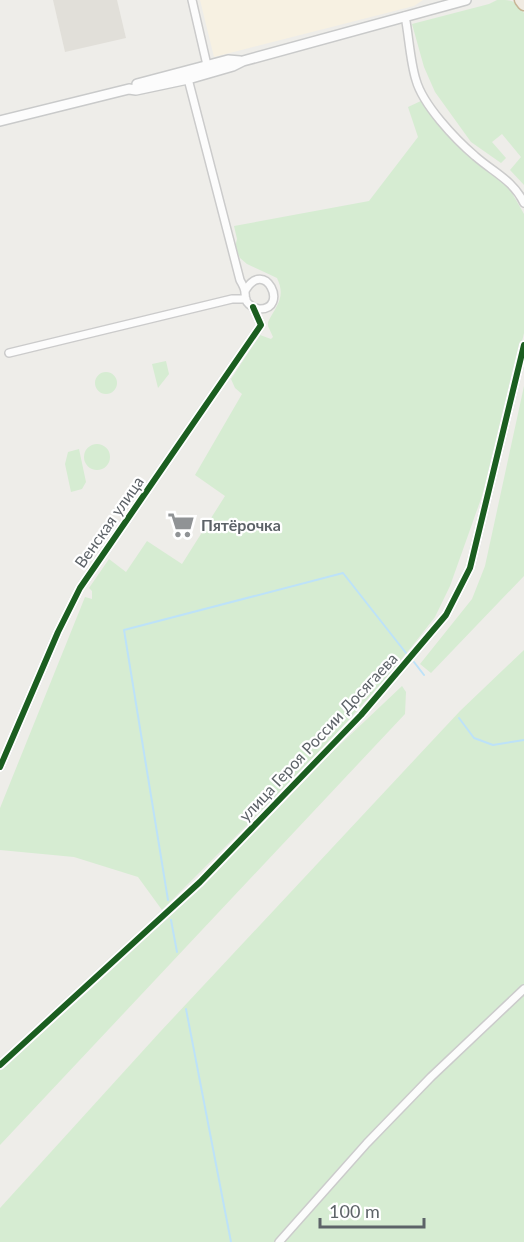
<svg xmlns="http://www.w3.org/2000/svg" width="524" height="1242" font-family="Lato,sans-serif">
	<rect width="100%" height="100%" fill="#eeede9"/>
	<path fill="#f7f1e2" d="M200,0H423L414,6L214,57Z"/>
	<path fill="#e1dfd9" d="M53,0H117L126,38L65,52Z"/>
	<path fill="#d6ecd2" d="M497,0C514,0 513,0 524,13V185L510,170L521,157L502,134L492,142L506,158L501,163L471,142L435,92L424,67L412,24L489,4Z
		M423,100L436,121L459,146L476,162L493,173L508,186L524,214V333L509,395L482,496L450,586L435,617L413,645L381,684L315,757L162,910L138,877L74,857L0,850V808L85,597L92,599V591L89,588L109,559L126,572L147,541L182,564L225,496L195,475L242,394L235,388L231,379L260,335L271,339L273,337L268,326V322C277,305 286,297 277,278L247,264L240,258L235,247L237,239L234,226L369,201L418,137L408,107Z
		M166,361L169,374L158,388L152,364Z
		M95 383a11 11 0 1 1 22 0a11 11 0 1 1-22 0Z
		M524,386V576L431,673L420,664L472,599L485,566Z
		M84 457a13 13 0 1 1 26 0a13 13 0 1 1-26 0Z
		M79,449L86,482L82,489L71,492L65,464L68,452Z
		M524,650V1242H0V1208L160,1032L460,711Z
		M402,686L406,692L405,714L0,1145V1066Z"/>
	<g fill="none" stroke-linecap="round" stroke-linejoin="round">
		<path stroke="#bde2f8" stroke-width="2" d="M414,662L424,675
			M459,718L474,738L493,745L524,740
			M168,900L124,630L343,573L406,653
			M171,920L177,952
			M186,1009L231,1242"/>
		<defs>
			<path id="street" d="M192,0L207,65
				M405,16C409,36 410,61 416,80C423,105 455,139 475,156C493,172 513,180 524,203
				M187,75L240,280C242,284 245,288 245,293C246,299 244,297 247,302C250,306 254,308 259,309C290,310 265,256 245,291
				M9,353L232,299H246
				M0,767L58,632L80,588L261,325L253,307
				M0,1065L200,882L361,715L446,615L470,568L524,345
				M279,1242L367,1143L431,1077L524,989"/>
			<path id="secondary" d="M137,84L228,60L240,61
				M0,121L129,89L136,90L188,79L233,66L243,61L466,0"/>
			<path id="highway" d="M521,0L524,4"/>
		</defs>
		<use href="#street" stroke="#cbcbcb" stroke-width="10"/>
		<use href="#secondary" stroke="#c9caca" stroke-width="12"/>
		<use href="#highway" stroke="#c7b595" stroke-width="15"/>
		<use href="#street" stroke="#fcfcfc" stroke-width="7"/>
		<use href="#secondary" stroke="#fcfcfc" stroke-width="9"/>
		<use href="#highway" stroke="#f0ebe2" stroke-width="12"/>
		<defs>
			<path id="cycleway" d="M0,767L58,632L80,588L261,325L253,307
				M0,1065L200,882L361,715L446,615L470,568L524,345"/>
		</defs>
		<use href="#cycleway" stroke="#fff" stroke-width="10"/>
		<use href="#cycleway" stroke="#1b5e20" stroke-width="6"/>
	</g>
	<defs>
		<symbol id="supermarket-bare" viewBox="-9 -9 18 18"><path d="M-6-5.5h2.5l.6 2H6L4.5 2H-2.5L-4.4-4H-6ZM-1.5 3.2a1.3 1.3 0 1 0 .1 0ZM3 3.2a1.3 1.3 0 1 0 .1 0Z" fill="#909395" stroke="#fff" stroke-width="2.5" paint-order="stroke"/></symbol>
	</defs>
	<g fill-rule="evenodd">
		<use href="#supermarket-bare" x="162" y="506" width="38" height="38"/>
	</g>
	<g text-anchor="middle" stroke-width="4.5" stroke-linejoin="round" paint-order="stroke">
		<g font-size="16" fill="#5d6368" stroke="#fff">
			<text transform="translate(109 522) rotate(-55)" y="6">Венская улица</text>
			<text transform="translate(318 737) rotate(-47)" y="6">улица Героя России Досягаева</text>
		</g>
		<g font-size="16" font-weight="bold" fill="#5d6368" stroke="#fff" text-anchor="start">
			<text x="201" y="531">Пятёрочка</text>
		</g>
	</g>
	<path d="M320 1218v9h104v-9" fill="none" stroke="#5d6368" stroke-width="3"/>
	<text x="329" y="1218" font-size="18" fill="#5d6368" stroke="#ffffff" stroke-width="4.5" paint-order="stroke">100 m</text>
</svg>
